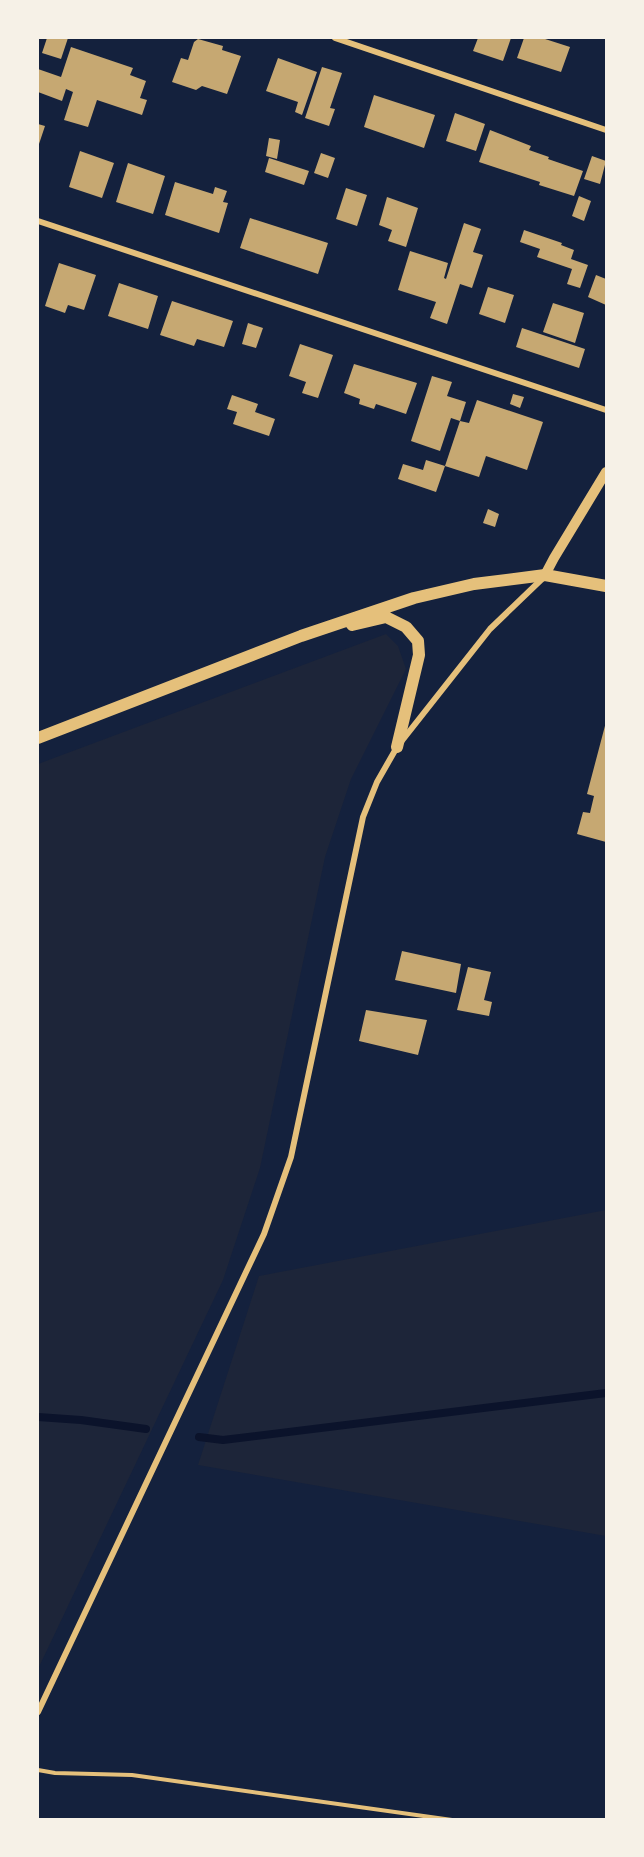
<svg xmlns="http://www.w3.org/2000/svg" width="644" height="1857" font-family="Ubuntu,sans-serif">
	<rect width="100%" height="100%" fill="#14213d"/>
	<path fill="#1d2539" d="M386,634L398,646L406,669L351,779L325,857L260,1168L223,1280L38,1669V764Z
		M606,1210V1536L198,1465L259,1276Z"/>
	<g fill="none" stroke-linecap="round" stroke-linejoin="round">
		<path stroke="#0b132b" stroke-width="8" d="M38,1417L81,1420L146,1429
			M199,1437L223,1440L606,1393"/>
	</g>
	<path fill="#c6a872" d="M47,38H68L61,59L42,53Z
		M478,38H511L503,61L473,51Z
		M524,38H542L570,47L561,72L517,58Z
		M198,39L223,46L222,50L241,56L227,94L202,86L196,90L172,82L181,58L188,60L194,42Z
		M71,47L133,68L130,75L146,81L140,98L147,100L142,115L97,100L88,127L64,120L73,92L66,89L62,101L38,92V69L61,77Z
		M278,58L317,72L302,115L295,112L298,102L266,91Z
		M322,67L342,73L330,108L335,109L329,126L305,118Z
		M374,95L435,115L424,148L364,127Z
		M455,113L485,124L476,151L446,141Z
		M38,124L45,126L38,147Z
		M490,130L531,146L529,150L549,157L548,159L583,171L574,196L539,185L540,182L479,162Z
		M269,138L280,140L277,159L266,156Z
		M80,151L114,163L102,198L69,187Z
		M321,153L335,158L328,178L314,173Z
		M592,156L606,161L600,184L584,179Z
		M269,158L309,171L304,185L265,172Z
		M128,163L165,176L153,214L116,202Z
		M175,182L213,194L215,187L227,191L223,202L228,203L219,233L165,215Z
		M346,188L367,195L357,226L336,219Z
		M579,196L591,201L584,221L572,216Z
		M387,197L418,208L406,247L388,241L392,230L379,225Z
		M250,218L328,243L318,274L240,248Z
		M464,223L481,229L473,252L483,255L472,288L460,284L447,324L430,318L436,302L398,290L410,251L448,263L444,278L446,279Z
		M524,230L562,243L561,245L574,250L571,259L588,265L580,288L567,284L572,269L537,257L540,249L520,242Z
		M59,263L96,275L84,310L68,305L65,313L45,306Z
		M596,275L606,279V305L588,297Z
		M119,283L158,296L148,329L108,316Z
		M488,287L514,295L505,323L479,314Z
		M172,301L233,321L224,347L197,339L194,346L160,335Z
		M553,303L584,313L575,343L543,332Z
		M248,323L263,328L256,348L242,344Z
		M522,328L585,349L579,368L516,347Z
		M300,344L333,355L318,398L302,393L306,382L289,376Z
		M354,364L417,383L406,414L376,404L374,409L359,404L360,399L344,393Z
		M432,376L452,382L447,396L466,402L460,421L451,418L440,451L411,441Z
		M513,394L524,397L520,408L510,404Z
		M232,395L258,404L255,412L275,419L269,436L233,424L237,412L227,409Z
		M477,400L543,422L527,470L486,456L479,477L445,466L436,492L398,479L403,464L423,470L426,460L445,466L460,421L469,423Z
		M488,509L499,514L495,527L483,523Z
		M606,722V842L577,834L583,812L590,813L594,796L587,794Z
		M402,951L461,964L456,993L395,980Z
		M468,967L491,972L484,1000L492,1002L489,1016L457,1010Z
		M366,1010L427,1020L418,1055L359,1041Z"/>
	<g fill="none" stroke-linecap="round" stroke-linejoin="round">
		<path stroke="#e5c07b" stroke-width="4" d="M38,1770L55,1773L132,1775L452,1820"/>
		<path stroke="#e5c07b" stroke-width="6" d="M335,38L606,130
			M38,221L606,410
			M38,1712L264,1234L291,1157L363,817L377,782L397,747L490,629L543,578"/>
		<path stroke="#e5c07b" stroke-width="10" d="M545,575L554,558L606,472"/>
		<path stroke="#e5c07b" stroke-width="12" d="M352,625L386,617L406,627L418,641L419,655L397,747
			M38,738L301,636L414,598L474,584L545,575L606,586"/>
	</g>
	<rect width="644" height="1857" fill="none" stroke="#f6f1e7" stroke-width="78"/>
</svg>
